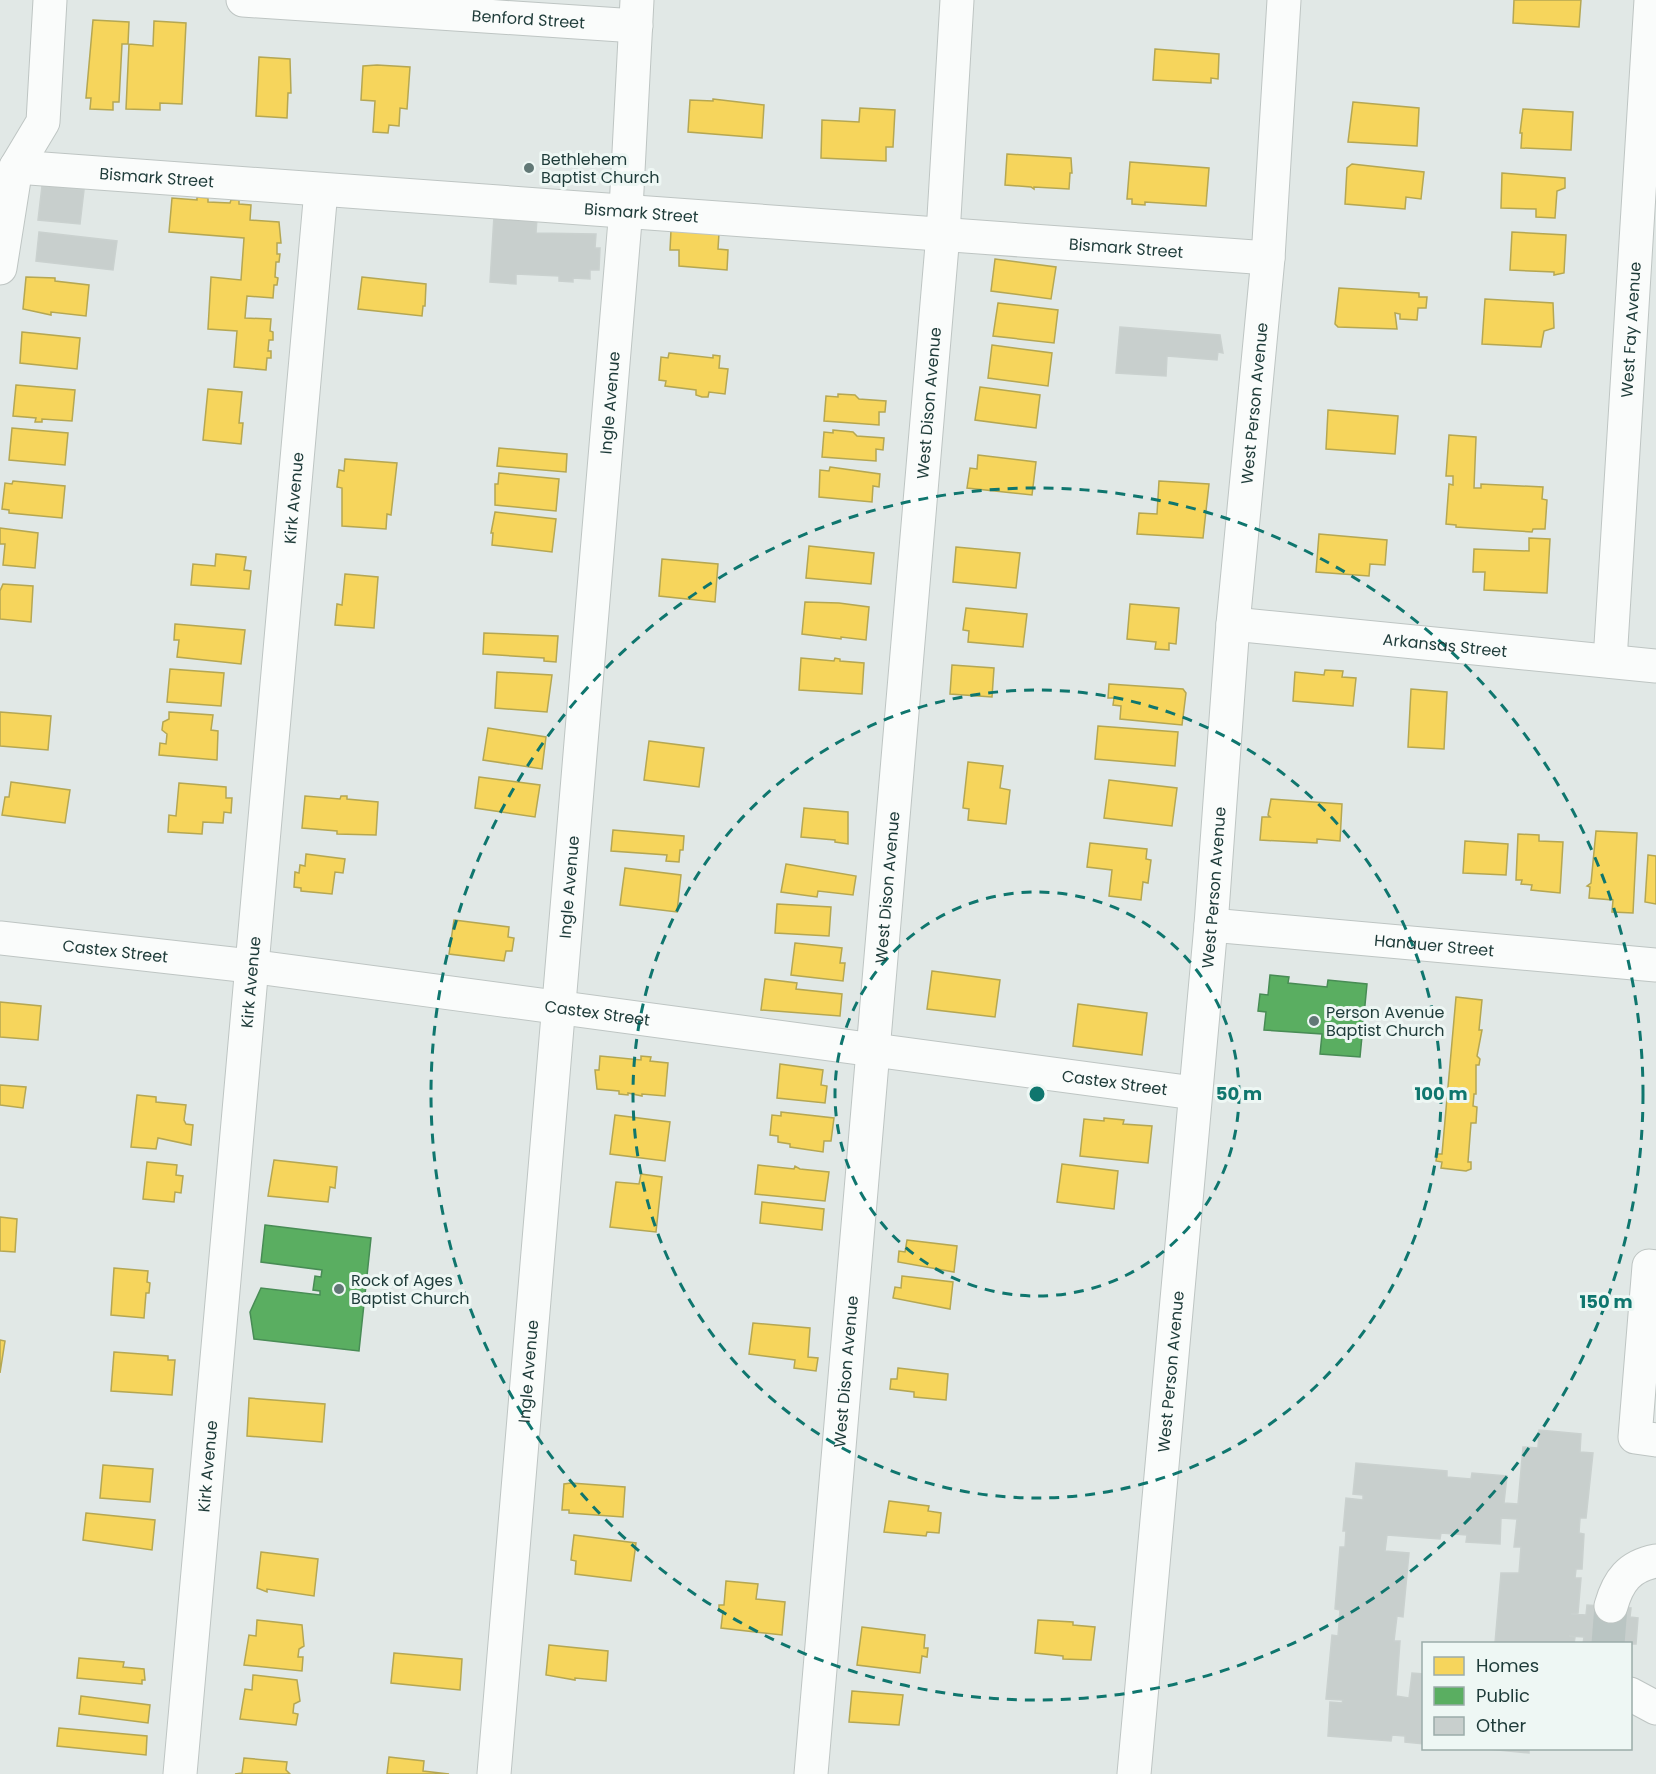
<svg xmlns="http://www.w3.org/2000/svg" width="1656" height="1774" font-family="Poppins,sans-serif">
	<rect width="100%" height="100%" fill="#e1e8e6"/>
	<path fill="#f6d55c" stroke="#b5a752" stroke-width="1.5" d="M1514,0H1581L1579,27L1513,23Z
		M93,20L129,22L128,44H122L119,102H113V110L90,109L91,98H86Z
		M154,21L186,23L182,104L160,103V110L126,109L129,44L153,46Z
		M1155,49L1219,54L1218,79L1211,78V83L1153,80Z
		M259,57L290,59L291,93H288L287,118L256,116Z
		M377,65L410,67L407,109L400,108L399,126L389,125L388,133L373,132L375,101L361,100L363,66Z
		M713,99L764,105L762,138L688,132L690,100L713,101Z
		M1353,102L1419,108L1417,146L1348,142Z
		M860,108L895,110L893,147H886V161L821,158L822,120L859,122Z
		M1523,109L1573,112L1571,150L1521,148L1522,133H1520Z
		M1007,154L1071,158L1072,173H1070L1069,189L1034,187V189L1031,187L1005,185Z
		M1130,162L1209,168L1206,206L1145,202V205L1132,204V199H1127Z
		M1352,164L1424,172L1421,199L1406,197L1405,209L1345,204L1347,168Z
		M1502,173L1565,178V188L1557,191L1555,218L1536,217V209L1501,208Z
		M197,197L208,198V202L230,203L231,200H239V204L251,205L250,220L279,222L281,243H277V254H280L279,262H276L275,277L278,278L277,285H274L273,298L247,296L245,318L271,319L270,331L273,332V340H269L268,351H271V358H267L266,370L234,367L237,331L208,329L211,277L241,280L244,238L169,232L172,198L197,200Z
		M671,230L719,233L718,249L728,250L727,270L679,266V250H670Z
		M1512,232L1566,235L1564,273L1554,275V272L1510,270Z
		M995,259L1056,267L1051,299L991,291Z
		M26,277L55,278V281L89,285L86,316L51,312V315L23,309Z
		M362,277L426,284L425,306H423L422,316L358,309Z
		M1339,288L1419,293V297H1427L1426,308H1418L1417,320L1400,319V314L1395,313L1397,329L1338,327L1335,324Z
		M1485,299L1553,303L1554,328L1544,331L1541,347L1482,344Z
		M998,303L1058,310L1054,343L993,336Z
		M22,332L80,338L77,369L20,363Z
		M992,345L1052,353L1048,386L988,378Z
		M669,353L713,358V355L720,356L719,368L728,369L725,394L709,392L708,397H702L696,395V390L665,386L666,381L659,380L661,357L668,358Z
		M16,385L75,390L72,421L42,419V422H35L36,418L13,416Z
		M980,387L1040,395L1036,428L975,420Z
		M208,389L242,392L239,423H243L241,444L203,440Z
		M838,394L855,395L859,399L886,401L885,412H879V425L824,421L826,396L838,397Z
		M1328,410L1398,416L1395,454L1326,449Z
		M12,428L68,433L65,465L9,460Z
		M833,430L853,432L857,436L884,438L883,450L876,449V461L822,457L824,432L833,433Z
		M1449,435L1476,437L1474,488H1481V484L1543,487L1542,499L1547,500L1545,529H1533L1532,532L1456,527V525L1446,524L1449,484L1453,485V476H1446Z
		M499,448L567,454L566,472L497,466Z
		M978,455L1036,462L1032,495L967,488L970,468L977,469Z
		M345,459L397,463L391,515L387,514L386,529L342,526V488L337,487L339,470L344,471Z
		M830,467L880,474L879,487L873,486L872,502L819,497L820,470L829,471Z
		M499,473L559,479L556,511L495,505V484H498Z
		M13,481L65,486L62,518L9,513V510L2,509L5,483L12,484Z
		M1159,481L1209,484L1203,538L1137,534L1139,513L1157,514Z
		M495,512L556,519L552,552L492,545L493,533H491Z
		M0,528L38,533L35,568L3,565L5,544H0Z
		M1319,534L1387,540L1385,565L1370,564L1369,576L1316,572Z
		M1529,538L1550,539L1547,593L1484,590L1485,572H1473L1474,549L1529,551Z
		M809,546L874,553L871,584L806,578Z
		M956,547L1020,553L1016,588L953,582Z
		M216,554L246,557L244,570L251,571L249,589L191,585L193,564L215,566Z
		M662,559L718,564L715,602L659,596Z
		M345,574L378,577L374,628L335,625L337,604L342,605Z
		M3,584L33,586L31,622L0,619V591Z
		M805,602L839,603L869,607L866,640L841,637V639L802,634Z
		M1130,604L1179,608L1176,644L1169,643V650L1155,649L1156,642L1127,639Z
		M966,608L1027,614L1023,647L968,642L969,631L963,630Z
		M175,624L245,630L241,664L177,657L179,640H174Z
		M484,633L558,636L556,662L544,661V658L483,654Z
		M801,658L834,661L835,658L840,659V661L864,663L862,694L799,690Z
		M952,665L994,668L992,697L950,694Z
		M170,669L224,673L221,706L167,702Z
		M1325,670L1343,671L1342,677L1356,678L1353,706L1293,701L1295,672L1324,675Z
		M497,672L552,675L547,712L495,708Z
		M1109,684L1183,689L1186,693L1182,725L1120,719L1121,706L1113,705L1114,698H1108Z
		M1411,689L1447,692L1444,749L1408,747Z
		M0,712L51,716L48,750L0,746Z
		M169,712L213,715L211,730L218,731L217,760L159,755L160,743L166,744L167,734L162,730L163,722L169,719Z
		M1098,726L1178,732L1175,766L1095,759Z
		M488,728L546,737L542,769L483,760Z
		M649,741L704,748L699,787L644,780Z
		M968,762L1003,766L1000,788L1010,790L1006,824L968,820L969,809L963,808Z
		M479,777L540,785L535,817L475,808Z
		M1109,780L1177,788L1172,826L1104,818Z
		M11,782L70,790L65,823L2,815L5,797H9Z
		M179,783L226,787V798H232L231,813L224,812L223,823L203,822L202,834L168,832L169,815L176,816Z
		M305,796L340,799L341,796H347V799L378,802L376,835L337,834V831L302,828Z
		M1271,799L1342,804L1340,841L1317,839V843L1260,840L1262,817H1270L1268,815Z
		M804,808L848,812V844L835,842V840L801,837Z
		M613,830L684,836L683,850H680L679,862L666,861L667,855L611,851Z
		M1596,831L1637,833L1633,913L1612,912L1613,900L1589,898L1590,887L1587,886L1591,883Z
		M1518,834L1539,835V841L1563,842L1560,893L1531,890L1532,885L1521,884L1522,880H1516Z
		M1465,841L1508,844L1506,875L1463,873Z
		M1090,843L1147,849L1146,859L1151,860L1148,883L1143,882L1141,900L1109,896L1112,870L1087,867Z
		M306,854L345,859L343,873L335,872L332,894L301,891V888L294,887L295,872L299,873L300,865L305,866Z
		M1648,855L1656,856V904L1645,902Z
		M786,864L856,876L853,895L818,891L817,897L781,892Z
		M625,868L681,875L677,912L620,905Z
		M777,904L831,907L829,936L775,933Z
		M454,920L509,927L508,937L514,938L512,951H506L504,961L449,954Z
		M795,943L842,948L840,963H845L843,981L791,975Z
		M932,971L1000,980L995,1017L927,1009Z
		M765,979L797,983L796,989L842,994L840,1016L761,1010Z
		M1456,997L1482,1000L1479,1030H1482L1477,1056L1480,1059L1479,1065H1476V1094H1474L1473,1106L1477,1107L1476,1123H1471L1468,1162H1471V1169L1466,1171L1441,1168L1442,1162L1436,1161L1437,1154H1442Z
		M0,1002L41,1006L38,1040L0,1037Z
		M1078,1004L1147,1013L1142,1055L1073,1046Z
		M600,1056L641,1060V1056L651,1057L650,1061L668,1063L665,1096L642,1094V1096L628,1093V1095L619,1094V1091L597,1089L595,1070H599Z
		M780,1064L823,1070L821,1085L827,1086L825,1103L777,1098Z
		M0,1085L26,1087L23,1108L0,1105Z
		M137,1095L156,1097V1102L186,1105L184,1120L186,1124L193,1125L191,1145L158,1138L156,1149L131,1147Z
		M781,1112L834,1118L831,1141H824L823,1152L790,1147V1144L778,1142V1136L770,1135L772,1115L781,1116Z
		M615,1115L670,1122L665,1161L610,1154Z
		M1104,1118L1124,1120L1123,1124L1152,1126L1148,1163L1080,1156L1084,1119L1104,1121Z
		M274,1160L337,1167L335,1188L330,1187L328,1202L268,1196Z
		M147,1162L177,1165L176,1175L183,1176L181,1193L175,1192L174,1202L143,1199Z
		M1062,1164L1118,1171L1114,1209L1057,1202Z
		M758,1165L794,1169L795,1166L800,1169L829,1172L825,1201L755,1194Z
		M641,1174L662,1177L656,1232L610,1227L616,1182L639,1184Z
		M762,1202L824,1209L822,1230L760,1223Z
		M0,1217L17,1219L15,1252L0,1251Z
		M907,1240L957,1246L954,1272L898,1262L899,1251L905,1252Z
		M114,1268L148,1271L147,1282L150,1283L149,1293H146L144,1318L111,1315Z
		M902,1276L953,1282L950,1309L893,1298L895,1287L901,1288Z
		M753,1323L810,1328L808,1357L818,1358L816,1371L794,1368L795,1360L749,1354Z
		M0,1340L5,1341L0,1373Z
		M114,1352L168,1356V1360H175L172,1395L111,1391Z
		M898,1368L948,1374L946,1400L914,1397V1392L890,1389L891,1379H897Z
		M249,1398L325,1404L322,1442L247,1436Z
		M103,1465L153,1469L150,1502L100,1498Z
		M571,1483L625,1487L623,1517L569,1513V1510H562L564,1484Z
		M889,1501L929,1506L928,1511L941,1513L939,1533L927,1532L926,1536L884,1532Z
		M86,1513L155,1520L152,1550L83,1540Z
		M574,1535L636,1543L631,1581L575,1574L576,1561L571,1560Z
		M261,1552L318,1559L314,1596L267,1589V1592L257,1588Z
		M726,1581L758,1584L756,1599L785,1602L782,1635L721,1628L723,1611H719V1605H724Z
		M257,1620L302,1625L304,1646L299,1649L298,1657H303L302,1671L244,1665L249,1635L256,1636Z
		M1038,1620L1073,1622V1625L1095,1627L1091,1660L1063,1659V1656L1035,1653Z
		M862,1627L925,1635L924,1648H928L927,1657L922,1656L920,1673L857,1665Z
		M549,1645L608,1651L606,1681L575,1678V1680L546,1675Z
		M394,1653L462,1659L460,1690L391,1683Z
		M79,1658L124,1662L123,1667L144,1669L145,1680H142V1684L77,1678Z
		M253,1675L297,1680L300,1701L294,1704L293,1713L298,1714L296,1725L240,1719L245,1689L252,1690Z
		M852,1691L903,1695L899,1725L849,1722Z
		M81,1696L150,1705L148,1723L79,1714Z
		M59,1728L147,1736L146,1755L57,1746Z
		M389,1757L424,1761L423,1771L449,1774H387Z
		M244,1758L287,1762L286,1770L290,1774H235L242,1773Z"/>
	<path fill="#5aae61" stroke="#488c55" stroke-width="1.5" d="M1270,975L1289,977L1288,983L1327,987L1328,980L1367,984L1360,1057L1320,1054L1322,1034L1264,1030L1266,1012L1258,1011L1260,994L1268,995Z
		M265,1225L371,1238L359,1351L254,1339L250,1312L261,1288L320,1295V1291L313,1290L315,1276L321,1277L322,1270L261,1262Z"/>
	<path fill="#c8cfcd" stroke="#cad1cf" stroke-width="1.5" d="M42,186L84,190L80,224L38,220Z
		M494,216L537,218L536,233L596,234L595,248H600L599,270H590V279L573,278V282L559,281V276L516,274V284L490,282Z
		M39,232L117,241L113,270L36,261Z
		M1120,327L1220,335L1223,353L1218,352L1217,360L1167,356L1166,376L1116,373Z
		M1539,1430L1581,1434L1580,1452L1593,1453L1586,1518H1580L1579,1533L1584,1534L1582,1569H1576L1575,1578H1581L1578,1613L1571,1614L1586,1615L1587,1605L1631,1608L1630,1617L1638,1618L1636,1644H1583L1584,1637L1569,1636L1575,1637L1574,1644L1495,1643L1501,1573H1519L1521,1547H1514L1517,1519L1501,1518L1500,1544L1466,1542L1467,1535L1441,1533L1440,1539L1387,1535L1385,1551L1409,1553L1403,1617L1397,1616L1394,1641H1400L1396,1696L1409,1698L1412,1673L1424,1674V1744L1405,1742V1736L1392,1735L1391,1741L1328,1736L1330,1702L1342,1703L1343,1700L1326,1699L1332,1635L1338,1636L1340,1610L1335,1609L1340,1547H1345L1346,1531H1343L1346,1498L1363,1500V1495L1353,1494L1356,1463L1447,1471V1477L1471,1479L1472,1473L1507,1476L1504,1503L1518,1504L1523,1447L1538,1448Z
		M1477,1748H1529V1753Z"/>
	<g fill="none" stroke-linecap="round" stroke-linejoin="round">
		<path stroke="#bac5c3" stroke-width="33" stroke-dasharray="33 16" stroke-linecap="butt" d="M1608,1644L1611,1606"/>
		<defs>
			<g id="minor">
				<path id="s1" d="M243,0L636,26"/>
				<path id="s2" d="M16,167L1268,258"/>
				<path d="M0,268L16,167L43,122L50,0"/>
				<path id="s3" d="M1233,624L1656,666"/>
				<path id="s4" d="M1610,661L1651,0"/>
				<path id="s5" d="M1211,925L1656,965"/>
				<path id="s6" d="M0,938L250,966L1194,1093"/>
				<path d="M1656,1267L1649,1266L1635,1437L1656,1440"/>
				<path d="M1611,1606C1618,1581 1629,1566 1656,1561"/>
				<path d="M1630,1694L1656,1708"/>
				<path id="s7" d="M180,1774L321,190"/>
				<path id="s8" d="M494,1774L626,209L637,0"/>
				<path id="s9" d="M811,1774L943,234L957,0"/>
				<path id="s10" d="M1134,1774L1211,925L1233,624L1268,258L1284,0"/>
			</g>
		</defs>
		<use href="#minor" stroke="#bec5c3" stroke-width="35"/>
		<use href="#minor" stroke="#fafcfb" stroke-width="33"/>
	</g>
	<g fill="none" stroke="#0f766e" stroke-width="3" stroke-dasharray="10 8">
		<circle cx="1037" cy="1094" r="202"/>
		<circle cx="1037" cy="1094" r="404"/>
		<circle cx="1037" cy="1094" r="606"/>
	</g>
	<g fill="#627876" stroke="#eef7f4" stroke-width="2">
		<circle cx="529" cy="168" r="6"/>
		<circle cx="1314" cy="1021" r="6"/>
		<circle cx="339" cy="1289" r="6"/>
	</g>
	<g text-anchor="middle" stroke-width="6" stroke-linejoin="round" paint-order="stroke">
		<g font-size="16" fill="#1e3b39" stroke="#eef7f4">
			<text dy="6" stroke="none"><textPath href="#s1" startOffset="286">Benford Street</textPath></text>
			<text dy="6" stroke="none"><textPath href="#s2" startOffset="141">Bismark Street</textPath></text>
			<text dy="6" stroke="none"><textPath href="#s2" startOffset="627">Bismark Street</textPath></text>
			<text dy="6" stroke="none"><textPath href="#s2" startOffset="1113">Bismark Street</textPath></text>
			<text dy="6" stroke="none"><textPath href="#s4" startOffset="332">West Fay Avenue</textPath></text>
			<text dy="6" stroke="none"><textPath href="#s8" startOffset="1376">Ingle Avenue</textPath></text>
			<text dy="6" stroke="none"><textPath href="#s9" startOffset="1376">West Dison Avenue</textPath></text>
			<text dy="6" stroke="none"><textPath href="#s10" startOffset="1376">West Person Avenue</textPath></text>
			<text dy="6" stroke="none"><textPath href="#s7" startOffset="1281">Kirk Avenue</textPath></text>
			<text dy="6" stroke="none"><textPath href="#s3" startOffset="213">Arkansas Street</textPath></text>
			<text dy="6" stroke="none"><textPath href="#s8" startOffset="890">Ingle Avenue</textPath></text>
			<text dy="6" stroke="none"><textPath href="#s9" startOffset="890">West Dison Avenue</textPath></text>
			<text dy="6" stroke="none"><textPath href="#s10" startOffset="890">West Person Avenue</textPath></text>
			<text dy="6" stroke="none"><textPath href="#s5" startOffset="224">Hanauer Street</textPath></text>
			<text dy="6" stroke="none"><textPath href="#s6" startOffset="116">Castex Street</textPath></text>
			<text dy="6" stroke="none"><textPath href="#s7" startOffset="795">Kirk Avenue</textPath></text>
			<text dy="6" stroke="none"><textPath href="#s6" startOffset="602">Castex Street</textPath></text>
			<text dy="6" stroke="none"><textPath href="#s6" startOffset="1124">Castex Street</textPath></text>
			<text dy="6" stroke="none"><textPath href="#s9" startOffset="404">West Dison Avenue</textPath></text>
			<text dy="6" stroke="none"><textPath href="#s10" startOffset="404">West Person Avenue</textPath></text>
			<text dy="6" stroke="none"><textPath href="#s8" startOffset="404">Ingle Avenue</textPath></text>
			<text dy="6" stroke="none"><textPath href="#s7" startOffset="309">Kirk Avenue</textPath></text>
		</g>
		<g font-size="16" fill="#1e3b39" stroke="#eef7f4" text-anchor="start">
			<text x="541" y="165">Bethlehem<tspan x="541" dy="18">Baptist Church</tspan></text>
			<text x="1326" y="1018">Person Avenue<tspan x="1326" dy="18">Baptist Church</tspan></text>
			<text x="351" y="1286">Rock of Ages<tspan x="351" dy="18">Baptist Church</tspan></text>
		</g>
	</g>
	<circle cx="1037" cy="1094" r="9" fill="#0f766e" stroke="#eef7f4" stroke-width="3"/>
	<g font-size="18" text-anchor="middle" font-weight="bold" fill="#0f766e" stroke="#eef7f4" stroke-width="6" stroke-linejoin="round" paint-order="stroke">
		<text x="1239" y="1100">50 m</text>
		<text x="1441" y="1100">100 m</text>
		<text x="1606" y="1308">150 m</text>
	</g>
	<rect x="1422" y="1642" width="210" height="108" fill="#eef7f4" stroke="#9baca9" stroke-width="1.5"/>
	<rect x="1434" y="1657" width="30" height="18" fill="#f6d55c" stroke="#9baca9" stroke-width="1.5"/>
	<text x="1476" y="1672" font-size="18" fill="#1e3b39">Homes</text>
	<rect x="1434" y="1687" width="30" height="18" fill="#5aae61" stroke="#9baca9" stroke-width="1.5"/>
	<text x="1476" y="1702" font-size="18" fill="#1e3b39">Public</text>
	<rect x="1434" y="1717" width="30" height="18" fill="#c8cfcd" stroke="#9baca9" stroke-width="1.5"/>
	<text x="1476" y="1732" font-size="18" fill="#1e3b39">Other</text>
</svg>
